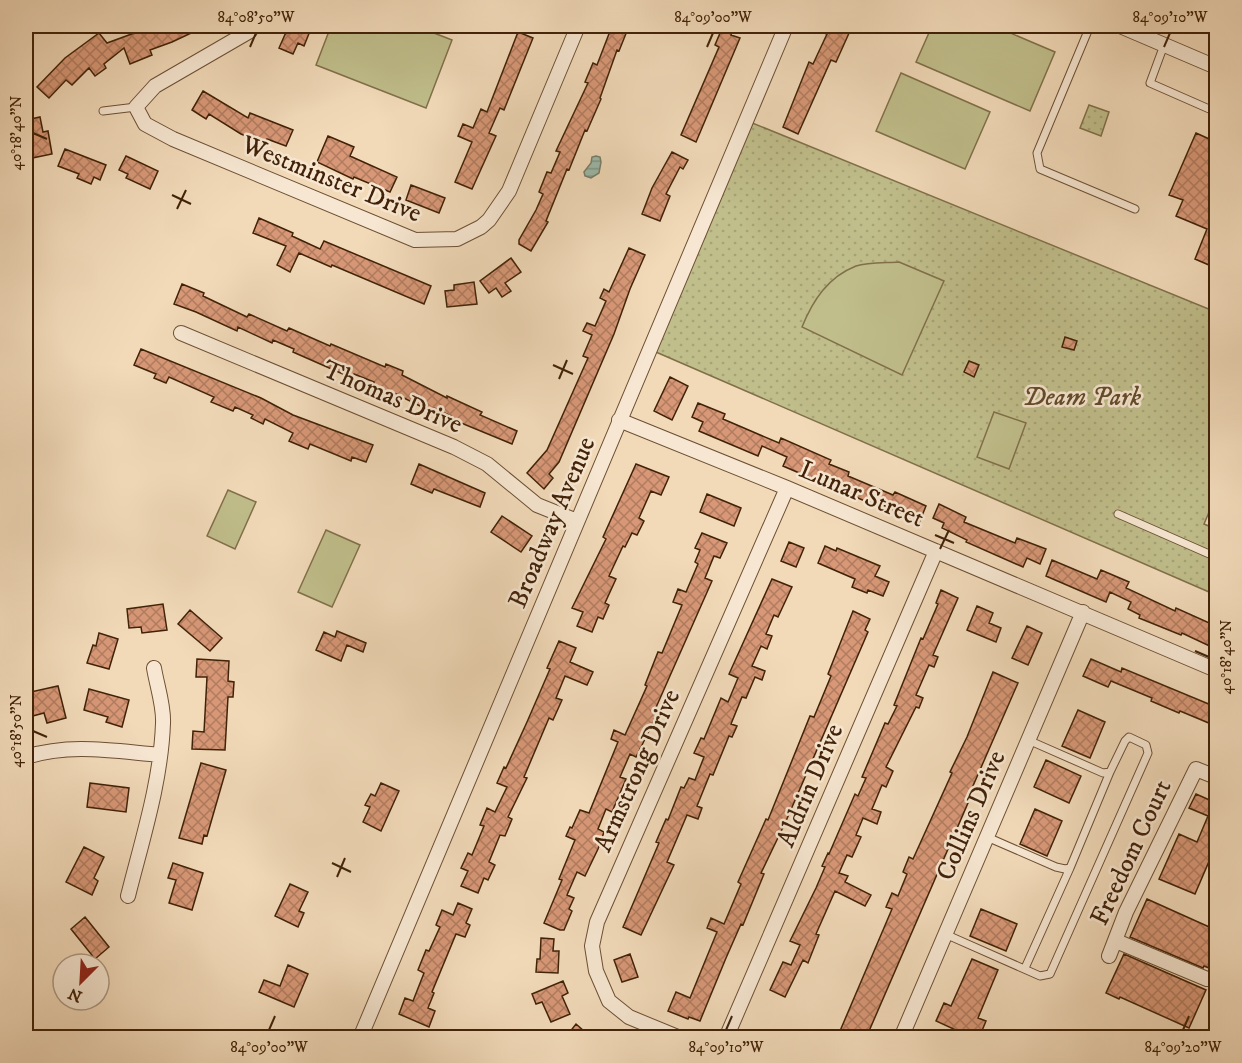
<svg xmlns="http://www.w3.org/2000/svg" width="1242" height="1063" font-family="'IM FELL DW Pica',serif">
	<defs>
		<pattern id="grass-dots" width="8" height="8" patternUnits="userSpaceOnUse" patternTransform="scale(1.5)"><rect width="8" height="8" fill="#c0be8b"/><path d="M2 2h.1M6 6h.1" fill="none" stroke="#a6a376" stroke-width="1.8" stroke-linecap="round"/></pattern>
		<pattern id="water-rules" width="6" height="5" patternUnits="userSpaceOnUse" patternTransform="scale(1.5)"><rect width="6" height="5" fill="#9cbbab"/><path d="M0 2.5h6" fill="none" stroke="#819889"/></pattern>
		<pattern id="building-cross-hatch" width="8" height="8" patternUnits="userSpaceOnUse" patternTransform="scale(1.5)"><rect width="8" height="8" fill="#d89877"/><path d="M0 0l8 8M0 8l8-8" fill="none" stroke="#b17c60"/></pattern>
	</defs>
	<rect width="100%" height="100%" fill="#f2dab9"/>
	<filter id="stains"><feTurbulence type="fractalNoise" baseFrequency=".00333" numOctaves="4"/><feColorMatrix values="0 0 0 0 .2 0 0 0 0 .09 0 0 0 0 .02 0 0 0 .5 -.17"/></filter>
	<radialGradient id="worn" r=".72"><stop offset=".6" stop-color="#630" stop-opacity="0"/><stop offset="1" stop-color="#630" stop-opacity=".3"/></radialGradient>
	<path fill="url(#grass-dots)" stroke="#80704a" stroke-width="1.5" d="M1089,105L1109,112L1101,136L1080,128Z
		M745,120L1216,312V496L1204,524L1216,529V595L649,349Z"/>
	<path fill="#c0be8b" stroke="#80704a" stroke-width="1.5" d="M331,26H416L452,40L426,108L316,65Z
		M932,26H994L1055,52L1030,111L916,62Z
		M901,73L990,112L965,169L876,131Z
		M899,262L944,281L902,375L802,327C813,300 828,277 856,266C868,262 886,263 899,262Z
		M994,412L1026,423L1009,469L977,457Z
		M228,490L256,502L235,549L207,536Z
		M326,530L360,545L332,607L298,592Z"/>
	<path fill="url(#water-rules)" stroke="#787e6a" stroke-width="1.5" d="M596,156L600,157L601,162L599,173L591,178L585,176L584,172L591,163L592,157Z"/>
	<path fill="url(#building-cross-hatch)" stroke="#412208" stroke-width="1.5" d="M165,26H206L172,42L150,50L152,55L130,64L124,48L104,64L106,68L95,76L89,68L72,85L66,80L49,98L37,87L65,58L99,33L107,43L148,28L150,33Z
		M297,26H312L304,46L298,43L293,54L279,48L287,30L294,33Z
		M612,26H629L619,51L617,50L600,98L601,99L587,131L585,130L569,170L567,169L546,221L548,222L531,251L519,244V240L536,210L543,194L539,192L547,172L551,173L560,152L556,151L588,83L585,82L593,63L597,65Z
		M723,26H735L731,35L740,38L696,142L681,135L719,47L715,45Z
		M828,26H838L850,31L836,62L831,60L798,134L783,127L809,62L813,64L827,34L824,33Z
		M518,32L533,38L504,110L500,108L489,133L496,136L472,189L455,182L472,142L458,136L463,124L473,128L481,109L487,112Z
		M203,91L248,118L250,113L293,130L286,146L267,139L265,144L241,134L209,114L206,119L192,110Z
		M40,117L43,132L48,131L52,154L32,158L26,131V120Z
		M1196,133L1216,142V268L1195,259L1207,229L1176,216L1183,200L1169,195Z
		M328,136L354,147L350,156L397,177L390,192L354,177L353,179L317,162Z
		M65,149L106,165L100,180L94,177L91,184L77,178L79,174L58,166Z
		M672,152L688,160L683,169L680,167L666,194L670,196L660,221L642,214L652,188Z
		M126,156L158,171L150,189L126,178L128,174L119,170Z
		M411,185L445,198L439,213L406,200Z
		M259,218L293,233L292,236L320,249L324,241L431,286L424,304L332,265L331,267L299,253L290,272L277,265L286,246L253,233Z
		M629,248L645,255L630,289L614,334L559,462L549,474L553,478L544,489L527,473L547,450L588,358L583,356L592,335L583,331L587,323L595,326L606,301L600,298L604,289L609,292Z
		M511,258L521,272L505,283L511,291L502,297L496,288L489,293L480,281Z
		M474,282L477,304L447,307L445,291L454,290V285Z
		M182,284L204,293L203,296L247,317L249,314L287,331L289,328L330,346L331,344L385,367L386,364L403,371L402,375L447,398V396L482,412L480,415L517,431L512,444L449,418L451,416L434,408L432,412L394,393V394L373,386L374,382L354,374L352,378L293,352L294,349L273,340L272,343L238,327L237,331L196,312L174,304Z
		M1065,337L1077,341L1074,350L1062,347Z
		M141,349L261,398L293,415L373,445L366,462L352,457L351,461L310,444L308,449L289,441L293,433L265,419L263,424L251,418L253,415L235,407L233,411L211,402L214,397L169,377L166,383L154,378L156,374L134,365Z
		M969,361L979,365L974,377L964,372Z
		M670,377L688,386L672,420L654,411Z
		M698,403L725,414L723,419L779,443L781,438L831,460L829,464L849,472L848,476L893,495L895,492L926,506L919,523L881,504L879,507L783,466L787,457L762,446L758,456L699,431L703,422L692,417Z
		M419,464L485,493L480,507L434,489L432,493L411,484Z
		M636,464L669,477L661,495L651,491L639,518L644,521L637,535L632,533L625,547L623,546L609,576L616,579L605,603L609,605L603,619L598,617L592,632L577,626L583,612L572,608L606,539L603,537Z
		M707,494L741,508L734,526L700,512Z
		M939,504L966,517L964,522L1015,543L1017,538L1046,549L1040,564L1027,558L1023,567L966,542L967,540L942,528L944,523L933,518Z
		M502,516L532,536L521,552L491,532Z
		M702,533L727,543L720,558L714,556L705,578L712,581L654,712L657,713L648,733L636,757L630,754L620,777L626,779L612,812L606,809L598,829L604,832L598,849L585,876L577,872L567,895L574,898L569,909L572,911L564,930H560L544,923L562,880L559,879L575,840L566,836L570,827L572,828L580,810L589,813L618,742L611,739L614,730L625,735L647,686L645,685L658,652L662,653L682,605L673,602L678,589L686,592L698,564L695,562L700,550L695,548Z
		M789,542L804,548L796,567L781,561Z
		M825,546L836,551L837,548L880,566L875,576L889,582L883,596L868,590L867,593L852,587L855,579L818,563Z
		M1052,560L1097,579L1101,570L1129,582L1126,588L1175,611L1176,608L1216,626V649L1182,633L1181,635L1139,618L1140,615L1128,609L1131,602L1110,592L1106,602L1046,576Z
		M772,579L792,587L778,617L774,615L766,634L772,636L767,649L761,646L752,666L765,671L762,680L755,677L746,698L742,697L731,724L737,726L732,737L729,736L713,775L710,774L697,806L702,808L698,819L687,815L667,862L674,865L641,935L623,927L659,843L656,842L666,819L668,820L681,787L684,788L689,778L695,780L704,757L694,753L701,738L704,739L721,698L728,702L738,678L729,674Z
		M941,590L958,598L933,655L938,657L934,667L929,665L916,695L923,698L919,708L916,707L886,767L893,771L886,787L882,785L872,809L881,812L877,824L863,818L856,835L861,837L852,857L847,855L839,873L848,876L845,882L871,895L865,906L835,891L816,934L819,935L808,963L803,960L785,997L770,990L783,962L791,965L800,945L790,941L816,888L825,867L822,866L828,853L829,854L855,794L858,796L866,778L862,777L885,723L888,724L897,706L894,705L921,638L923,639L938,604L936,603Z
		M163,604L167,630L142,633L141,627L129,628L127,609Z
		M977,606L993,613L989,623L1001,628L996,642L967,630Z
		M190,610L222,638L210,651L178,624Z
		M853,611L870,619L865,630L868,632L786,821L761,873L764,874L743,925L741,924L726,958L700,1021L689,1017L688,1019L668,1011L676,992L690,998L717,932L707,928L711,918L724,924L741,884L738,882L766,819L768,820L810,716L814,717L831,676L828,674Z
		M1027,626L1042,633L1028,665L1012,658Z
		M337,631L366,643L363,652L347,645L341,661L316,650L324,632L335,637Z
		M99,633L118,639L109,669L87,663L93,645L96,646Z
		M559,641L576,648L570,662L593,672L587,685L565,676L556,698L562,700L553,720L549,718L524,777L527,778L508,817L512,819L505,836L500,835L489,862L495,865L488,880L484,878L478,893L461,886L468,871L461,868L468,853L472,855L484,826L480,825L487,808L495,812L507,787L497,783L504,767L506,768L527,722L550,669L547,668Z
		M197,659L229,661L228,681L234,682L233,697H228L225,750L192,749L193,731L204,732L207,677H196Z
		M1091,659L1121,672L1122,668L1216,707V726L1180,711L1179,713L1151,701L1152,698L1111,681L1108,687L1083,676Z
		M993,672L1018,683L969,795L971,796L866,1038H837L892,909L886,907L892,893L898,896L907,874L903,872L909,857L913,859L952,773L950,772L967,737Z
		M58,686L66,718L47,723L44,713L29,717L26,693Z
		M89,689L129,700L122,727L106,722L108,717L84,710Z
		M1078,710L1105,722L1090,758L1062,746Z
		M1046,760L1081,776L1069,803L1034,787Z
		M201,763L226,770L207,836L204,835L202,844L179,838Z
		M90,783L129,788L126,812L87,807Z
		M381,783L399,791L381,831L363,822L370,807L365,805L371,794L375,796Z
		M1196,794L1214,802L1216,797V845L1195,894L1159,879L1179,834L1197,842L1208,816L1189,808Z
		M1035,809L1062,821L1047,856L1020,844Z
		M84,847L104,857L94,878L98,881L92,895L66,882Z
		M173,863L203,873L192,910L169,903L176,880L168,878Z
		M290,884L308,892L299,911L304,913L298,927L275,916Z
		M1147,899L1216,930V964L1214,970L1204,966L1203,968L1130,937Z
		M458,903L472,909L466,923L470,925L465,937L456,934L432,992L434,993L428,1008L435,1011L429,1027L399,1014L405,998L413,1001L424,973L418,970L426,950L429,951L440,927L436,925L442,910L453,915Z
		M981,909L1017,924L1006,951L970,936Z
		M85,917L109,947L95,959L71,929Z
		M541,938L554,939L553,951H559L558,973L536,972L537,959H540Z
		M630,954L638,977L622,982L614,960Z
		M1124,954L1206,990L1189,1028L1120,997L1119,999L1106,993Z
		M972,959L998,970L978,1018L986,1021L979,1038H973L936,1021L944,1003L951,1006Z
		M288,965L308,974L294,1007L259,992L264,980L280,986Z
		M563,981L568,993L562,996L570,1014L551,1022L542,1002L536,1004L532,994Z
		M576,1024L592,1038H565Z"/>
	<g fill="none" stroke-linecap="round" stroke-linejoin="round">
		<defs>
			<path id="service" d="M1090,26L1037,153L1040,169L1135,209
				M1164,45L1150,83L1216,112
				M103,111L136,107
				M1118,514L1216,557
				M987,837L1056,867L1065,869L1070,868L1110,772
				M945,934L1040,976L1050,974L1148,753L1146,745L1129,737L1125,741L1110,772L1103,773L1028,740
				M1025,968L1070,868"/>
			<path id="minor" d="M252,26L250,31L155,86L136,107L145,124L173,139L415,240L457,239L481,227L489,220L509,191L578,26
				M1120,26L1216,67
				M181,333L454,447L487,464L537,505L577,521
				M619,420L787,488L1216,670
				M26,757C71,743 113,751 160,755
				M128,896C142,840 161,782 163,723C164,706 157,686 154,668
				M1116,941L1207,979
				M1109,956L1126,912L1196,769L1216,777
				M360,1038L786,26
				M680,1038L629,1017L609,1001L596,971L592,946L597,922L787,488
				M726,1038L936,551
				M901,1038L1083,612"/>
		</defs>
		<use href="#service" stroke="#6d5034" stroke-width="9"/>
		<use href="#minor" stroke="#6d5034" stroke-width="16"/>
		<use href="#service" stroke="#f7e7d2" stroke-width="7"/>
		<use href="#minor" stroke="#f7e7d2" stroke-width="14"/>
	</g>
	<path fill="none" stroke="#412208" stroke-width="2" d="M250,47L256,33M707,47L713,33M1164,47L1170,33M33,133L47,139M172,195L191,204M177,209L186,190M553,365L573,374M559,379L567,360M935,535L954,543M940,549L949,530M1195,651L1209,657M33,731L47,737M332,863L351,872M337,877L345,858M269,1030L275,1016M726,1030L732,1016M1183,1030L1189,1016"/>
	<g text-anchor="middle" stroke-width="5" stroke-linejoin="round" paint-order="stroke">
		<g font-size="26" fill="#412208" stroke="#f7e7d2">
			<text transform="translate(332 178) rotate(22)" y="9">Westminster Drive</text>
			<text transform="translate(393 396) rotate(23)" y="9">Thomas Drive</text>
			<text transform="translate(862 493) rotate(23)" y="9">Lunar Street</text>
			<text transform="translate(551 522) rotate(-67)" y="9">Broadway Avenue</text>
			<text transform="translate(636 770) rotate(-66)" y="9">Armstrong Drive</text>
			<text transform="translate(809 785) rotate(-67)" y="9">Aldrin Drive</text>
			<text transform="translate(970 815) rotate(-67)" y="9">Collins Drive</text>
			<text transform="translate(1130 852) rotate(-65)" y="9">Freedom Court</text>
		</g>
		<g font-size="26" font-style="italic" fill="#614929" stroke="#f7e7d2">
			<text x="1082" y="405">Deam Park</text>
		</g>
	</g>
	<rect width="1242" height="1063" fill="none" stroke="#f2dab9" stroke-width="66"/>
	<g transform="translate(81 982) rotate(204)"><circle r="28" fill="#f7e7d2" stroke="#ae9881" stroke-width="1.5"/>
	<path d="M0-4.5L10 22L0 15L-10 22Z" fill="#8f2418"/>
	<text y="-9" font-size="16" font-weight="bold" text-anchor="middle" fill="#412208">N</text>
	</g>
	<rect x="33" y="33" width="1176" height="997" fill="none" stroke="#412208" stroke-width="2"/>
	<g font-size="15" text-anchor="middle" fill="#412208">
		<text x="256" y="22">84°08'50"W</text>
		<text x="713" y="22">84°09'00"W</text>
		<text x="1170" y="22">84°09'10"W</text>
		<text transform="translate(16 133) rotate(-90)" y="5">40°18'40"N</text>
		<text transform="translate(1226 657) rotate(-90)" y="5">40°18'40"N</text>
		<text transform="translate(16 731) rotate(-90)" y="5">40°18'50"N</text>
		<text x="269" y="1052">84°09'00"W</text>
		<text x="726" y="1052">84°09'10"W</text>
		<text x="1183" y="1052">84°09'20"W</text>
	</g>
	<rect width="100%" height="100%" filter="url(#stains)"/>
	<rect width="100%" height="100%" fill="url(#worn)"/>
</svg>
